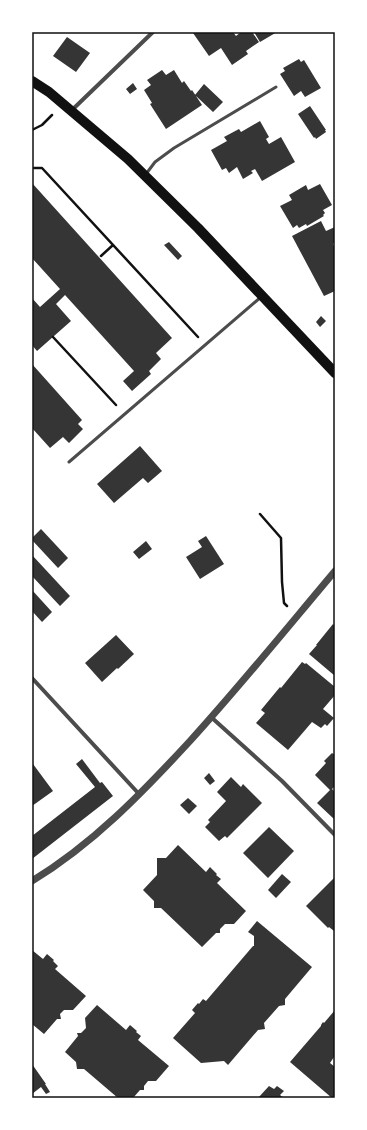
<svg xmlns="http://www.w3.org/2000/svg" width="367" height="1130" font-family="'PT Sans',sans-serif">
	<rect width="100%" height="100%" fill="#fff"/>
	<path fill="#353535" d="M194,32H233L236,36L241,32H252L259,42L246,51L248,54L232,65L221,48L209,56L193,33Z
		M254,32H277L260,42Z
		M67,37L90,53L76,72L53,56Z
		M299,59L301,62L304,60L321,88L305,97L301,91L294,96L280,74L285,71L283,68Z
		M162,70L166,75L174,70L182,83L184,81L191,91L192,90L202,105L166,129L150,104L152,103L144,90L151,85L147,80Z
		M133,83L137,89L130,94L126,89Z
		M204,84L223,102L213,112L195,95Z
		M310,106L326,130H325L326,132L316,139L315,137L314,138L298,114Z
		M260,121L269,137L266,139L269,144L281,137L295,162L262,181L255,169L251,171L253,173L243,179L237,167L229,173L226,168L222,170L211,150L227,141L224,137L239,129L241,132Z
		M32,183L172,338L156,353L161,359L149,371L151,374L132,391L123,381L134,371L65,295L56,304L71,321L37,351L32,345V298L40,307L60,289L32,258Z
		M320,184L332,205L323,210L325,213L323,215L324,216L307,226L306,224L299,228L297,225L293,228L280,206L292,200L289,195L306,185L308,190Z
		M321,221L326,231L335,227V242L333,244L335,248V291L324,296L292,236Z
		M169,242L182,256L178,260L164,245Z
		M321,316L326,321L320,327L316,322Z
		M32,364L82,420L78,424L83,429L69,443L63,437L50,448L32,428Z
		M140,446L162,471L148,483L143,478L114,503L97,484Z
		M41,529L68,558L58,568L32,540V538Z
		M206,536L224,564L200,579L186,557L202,547L198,541Z
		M146,541L152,549L139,559L133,552Z
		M32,555L70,596L60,606L32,576Z
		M32,590L52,612L42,622L32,611Z
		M335,623V676L309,654L317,645H316L333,624L334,625Z
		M116,635L134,654L118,669L117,668L102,682L85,663Z
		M302,662L305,664L306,663L335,687V695L323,709L334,718L327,726L325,724L321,728L312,722L288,750L256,723L265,713L261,710L280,687L281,688Z
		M332,753L335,755V786L332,789L335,792V820L317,803L330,790L315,775L326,763L324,761Z
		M82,759L100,783L102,782L113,796L32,859V836L95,787L76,764Z
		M33,764L53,791L32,806V765Z
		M209,773L215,781L210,785L204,778Z
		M231,777L241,787L243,784L262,803L227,838L225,836L219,841L205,827L210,822L208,820L226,801L217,792Z
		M188,798L197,806L189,814L180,805Z
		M269,827L294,851L268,878L243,853Z
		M178,845L206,872L210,867L217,874L216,875L221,879L217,883L246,911L234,924H225L220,929V933H216L202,947L161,908H154V901L143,890L157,875V858H166Z
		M282,874L291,882L276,898L268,890Z
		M335,877V931H334L329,927L328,928L306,906Z
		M257,921L312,967L285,999V1005L279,1006L264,1023L265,1029L258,1030L228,1065L224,1061L201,1063L173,1038L195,1013L192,1010L198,1003L199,1004L203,999L206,1001L253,946H254V936L248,932Z
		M32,950L43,959L47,954L54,960L53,961L58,966L55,969L86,996L73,1010H64L60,1014L61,1019H57L44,1034L32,1024Z
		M97,1005L126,1030L130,1025L137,1031L136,1032L141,1036L138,1040L169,1066L156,1081H148L144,1086V1090H140L133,1098H118L84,1069H77L76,1062L65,1052L78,1036L77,1033H81L86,1028L85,1018Z
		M335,1010V1058L334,1057L330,1063L335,1067V1098H332L290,1062L321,1026V1025L323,1022L324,1023Z
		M32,1064L46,1084H45L50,1092L46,1094L41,1087L32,1094Z
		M269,1086L274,1089L277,1086L284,1091L280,1095L284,1098H258Z"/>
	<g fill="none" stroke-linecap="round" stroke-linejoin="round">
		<path stroke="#111" stroke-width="2.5" d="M32,130L42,125L52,115
			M32,168H42L198,337
			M101,256L113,245
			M53,337L116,405
			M260,514L281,538L282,582L284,603L287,606"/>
		<path stroke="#4c4c4c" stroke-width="3" d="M146,174L155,162L174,148L276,87
			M69,462L261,297"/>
		<path stroke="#4c4c4c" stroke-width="4" d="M72,110L153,32
			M32,678L139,794
			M211,717L282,781L335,835"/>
		<path stroke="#4c4c4c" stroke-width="7" d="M32,881C93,844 142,793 190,741C240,686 287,628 335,571"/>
		<path stroke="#111" stroke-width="10" d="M32,81L49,92L128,159L198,228L335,373"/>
	</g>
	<rect width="367" height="1130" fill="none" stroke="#ffffff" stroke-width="66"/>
	<rect x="33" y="33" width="301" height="1064" fill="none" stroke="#111" stroke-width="1.5"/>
</svg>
